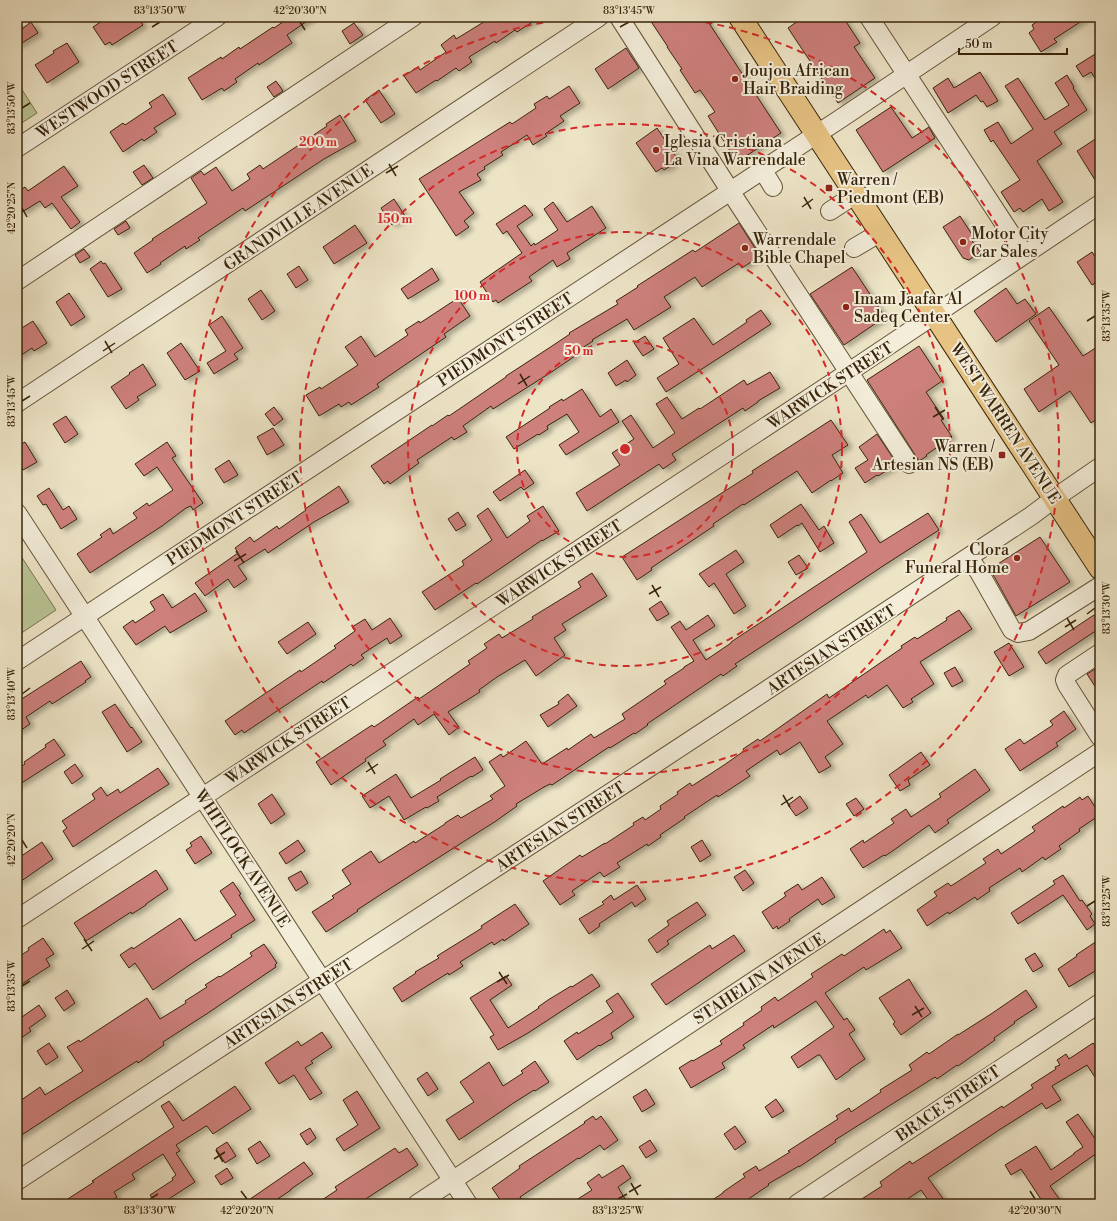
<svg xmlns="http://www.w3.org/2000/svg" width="1117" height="1221" font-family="'Libre Bodoni',serif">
	<defs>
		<filter id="shadow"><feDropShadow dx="4.5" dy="2.5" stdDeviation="2" flood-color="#0004"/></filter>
	</defs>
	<rect width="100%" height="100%" fill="#ede4c6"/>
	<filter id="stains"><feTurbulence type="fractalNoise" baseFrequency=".005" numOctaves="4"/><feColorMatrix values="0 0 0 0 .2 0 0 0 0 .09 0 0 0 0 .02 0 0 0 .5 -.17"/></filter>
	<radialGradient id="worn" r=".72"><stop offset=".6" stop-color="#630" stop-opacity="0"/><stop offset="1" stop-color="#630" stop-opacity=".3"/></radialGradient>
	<path fill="#b9c494" stroke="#787450" d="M17,82L37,113L17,126Z
		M17,550L56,610L17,636Z"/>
	<path fill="#cd807b" stroke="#38250b" filter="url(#shadow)" d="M108,17H138L143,25L112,45L110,42L105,45L93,27Z
		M290,17H313L287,35L292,43L259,65L258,63L235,79L237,82L224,91L222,88L202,100L188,78L221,57L222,59L239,47L240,49L273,27L274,28Z
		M492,17H540L517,32L515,30L496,43L495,41L469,57L472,62L459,71L456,68L437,81L436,80L416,93L404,76L418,67L420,70L446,52L441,45L454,35L456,39Z
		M648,17H705L781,133L737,162L708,116L715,112L700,90L695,93L680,70L682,69L667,47H668Z
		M804,17H843L860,43L854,47L875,78L838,103L788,28Z
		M1044,17H1088L1054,39L1057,42L1041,52L1029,33L1034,29L1032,25Z
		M31,22L38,33L17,46V31L22,29Z
		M354,23L363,35L350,44L342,31Z
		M67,43L79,62L47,83L35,65L54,53L53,51Z
		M626,48L639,68L608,89L595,69Z
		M1100,51V86L1091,72L1083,77L1076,66Z
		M980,72L998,101L987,107L983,101L981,102L976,95L948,113L933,88L948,78L954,88Z
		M1067,75L1074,87L1073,88L1087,110L1054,132L1062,144L1037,161L1063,202L1049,211L1042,199L1023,212L1020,208L1014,212L1001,192L1020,180L993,140L991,142L984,130L998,122L1011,144L1033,129L1005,86L1018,78L1045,120L1069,105L1055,83Z
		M276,81L283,91L274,97L267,87Z
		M569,86L580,103L560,116L564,121L545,134L547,136L533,145L527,135L501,152L503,155L484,167L485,169L477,174L481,180L459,192L474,213L464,221L469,227L456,236L419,179L510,122L512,124L536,108L534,104L547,96L549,99Z
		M379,90L395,114L381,123L365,100Z
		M163,94L176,114L154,128L157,132L144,141L142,139L123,152L110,132L123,123L125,125L152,107L149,103Z
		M891,107L912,138L929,127L935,138L883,172L856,130Z
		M340,115L356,141L324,159L245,211L243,208L198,238L200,240L186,249L185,246L160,263L161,264L147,273L134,253L153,240L152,239L172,226L207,203L191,178L201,171L204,175L216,167L232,191L250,179L247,174L260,165L263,169L327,126L326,124Z
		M657,128L677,158L672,161L674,164L664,170L662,168L656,172L636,143Z
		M1100,136V188L1077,151Z
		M144,165L153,178L142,185L133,172Z
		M64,166L78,186L61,197L80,222L71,229L52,203L45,208L40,201L22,212L17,205V192L25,187L28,191Z
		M394,199L405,216L392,225L381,208Z
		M553,202L567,222L592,206L606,228L567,253L570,259L557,267L553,260L529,277L532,281L498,303L496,300L493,302L480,282L522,253L507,231L503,234L496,224L525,205L533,215L517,226L531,246L534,243L535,245L558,230L544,209Z
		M960,216L973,236L970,238L980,252L969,260L963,258L943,227Z
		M126,221L130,228L118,235L114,229Z
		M739,223L760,256L742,268L739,263L702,287L695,277L664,297L671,307L634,330L627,319L592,340L593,341L573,354L575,356L553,371L493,409L491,406L463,426L467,432L454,440L452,437L417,460L419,463L390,484L388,481L384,484L371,466L432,425V426L448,415L449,416L506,377V376L549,348L570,334L569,333L618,304L616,301L638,287L637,286L693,250L695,252Z
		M355,225L367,243L334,264L323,247Z
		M84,249L90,257L80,263L75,255Z
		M1092,252L1100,264V280L1092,285L1077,262Z
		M101,261L103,264L105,263L122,289L108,297L90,269Z
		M299,266L308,280L296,288L287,274Z
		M852,267L885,317L844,345L810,294Z
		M432,268L439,280L408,299L401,289Z
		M1006,288L1017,304L1025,299L1036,314L996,342L974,311Z
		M261,290L275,311L262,320L248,299Z
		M69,293L85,317L71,326L56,302Z
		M458,298L470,316L444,334L446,337L377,384L379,387L351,405L349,402L341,407L339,404L319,416L306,395L320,387L321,389L358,365L345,347L361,336L375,357L408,335L405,330L419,321L420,323Z
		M1049,307L1083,356L1100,345V417L1091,423L1070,391L1039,412L1024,389L1059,365L1029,321Z
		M761,310L771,324L736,347L666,392L657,378L679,364L663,338L694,318L713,345L747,322L746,320Z
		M222,316L243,348L234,354L238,359L214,374L207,363L226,351L209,325Z
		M33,321L47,343L34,351L32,348L17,358V331Z
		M645,336L654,349L643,356L634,343Z
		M181,343L200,371L185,380L167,353Z
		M919,346L942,381L926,392L944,419L941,420L952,437L926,455L927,456L919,461L867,380Z
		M627,360L636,375L627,382L626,380L616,386L608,373Z
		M143,364L156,385L137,397L139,400L126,409L111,387L130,374L129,373Z
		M770,372L780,388L758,401V402L745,411L743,408L672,454L676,460L663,469L659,464L587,511L576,493L620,465L612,453L634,439L622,421L631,415L653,448L675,433L656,404L667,397L682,419L699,408L700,409L744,380L747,385Z
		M582,389L600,417L611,409L619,422L566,455L559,445L579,432L567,414L547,426L548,429L539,435L538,434L514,449L506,437L550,408L549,407L562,399L563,401Z
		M274,407L283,419L274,426L265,414Z
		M66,416L78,434L65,443L53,424Z
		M831,420L848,445L832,455L843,473L831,481V480L812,493L797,471L744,505L743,504L713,524L714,526L651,568L652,570L637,580L622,557L753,473L752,471Z
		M273,428L284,445L267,455L257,437Z
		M877,434L897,464L878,476L877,475L865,483L855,468L868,460L859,447Z
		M25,442L37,462L23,470L17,460V446Z
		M167,442L176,456L172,458L203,503L193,510L191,506L186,508L162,526L90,573L77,554L102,537L100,535L110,528L113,534L137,518L133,513L147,503L149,506L173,490L157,467L144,476L135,464Z
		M229,460L238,475L224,483L215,469Z
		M525,470L534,483L524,490L521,487L500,501L493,492Z
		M339,486L349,502L314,522L268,553L265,549L238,566L247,579L234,588L228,579L205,596L195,583L238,553L235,548L250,537L254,542L277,526L279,529L306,510L305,509Z
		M49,488L63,510L69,506L77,519L61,529L46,504L43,505L37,496Z
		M801,504L819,530L824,526L834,543L820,552L802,523L798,526L797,525L778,538L770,525Z
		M543,506L559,531L542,541V540L501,568L477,584L476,583L435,610L422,592L464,565L462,561L492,540L477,516L488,508L507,538L530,521L527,516Z
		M458,512L466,525L456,531L448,519Z
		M928,513L939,530L883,566L793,626L735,664L737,666L723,676L721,674L647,724L648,725L635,734L634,733L610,748L609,747L552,785L550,784L544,787L516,804L517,806L496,821L383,893L357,910L358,911L326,932L312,912L334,898L332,896L351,884L342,870L371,851L379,863L414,841L415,843L445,824V823L458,815L461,818L493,799L490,796L505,786L489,762L501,754L503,757L526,741L542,764L567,748L568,750L591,734L594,738L625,719L622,714L666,684L664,681L684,668V667L694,661L671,627L680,621L686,630L708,615L715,626L693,640L706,660L731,643V642L867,552L849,522L861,514L880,543Z
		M1040,537L1070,582L1016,616L990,569Z
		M736,550L744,562L726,574L746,606L734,614L714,583L709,587L699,574Z
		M799,555L808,568L796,575L788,562Z
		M592,573L607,596L562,624L566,630L554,638L565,655L536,676L525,660L497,677L479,690L480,692L448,712L459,727L449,735L434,714L418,725L414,719L383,741L386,745L365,759L366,761L331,785L316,762L372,725L374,727L418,697L419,699L470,664L468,661L487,648L484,644L499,634L502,638L533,619L532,617L581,587L578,582Z
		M195,593L207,611L170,633L165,626L136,645L123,627L133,620L135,623L155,610L150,602L163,594L172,608Z
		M661,601L669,614L657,621L649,609Z
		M959,610L972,629L920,662L934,684L911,699L913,702L903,708L887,685L868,698L866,695L827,721L843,744L825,757L831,766L819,773L800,742L780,755L777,750L746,771L750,776L718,797L717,795L684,817L685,818L660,835L661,837L648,846L647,844L617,863L620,867L604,877L600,872L572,891L575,895L560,905L543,881L580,855L582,857L605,843V844L634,825L633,823L643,817L645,820L661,809L660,806L678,794L677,792L690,783L692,786L724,765L744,751L743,749L758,739L760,741L827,694L829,698L902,648L901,646L915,637L917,639L947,620L946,618Z
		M1094,615L1100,625V628L1046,664L1038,652Z
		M390,618L402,636L390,644L387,638L361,655L364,658L353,666L351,664L323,683L322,681L244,733L242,730L235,735L225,721L257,699L300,670L301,672L336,648L334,646L355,631L352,627L365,619L372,630Z
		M308,622L316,634L287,654L278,642Z
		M1009,643L1024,667L1009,676L994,652Z
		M81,661L91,677L85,681L86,682L52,704L50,701L26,717L30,724L17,733V702Z
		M1100,666V694L1087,674Z
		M955,667L963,681L952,687L944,673Z
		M568,694L577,706L548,727L540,715L559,704L558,702Z
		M115,704L131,728L132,727L142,742L127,752L102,712Z
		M1064,711L1076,729L1056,743L1058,746L1020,771L1005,749L1020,739L1024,744L1053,725L1050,721Z
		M54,739L65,755L17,786V769L25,764L24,762L46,747L45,745Z
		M921,752L930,765L908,780L910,785L900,791L889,775Z
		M475,757L483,770L472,777L471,776L437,797L439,801L427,808L426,807L404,820L389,796L370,808L362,796L396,774L411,798L441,780L440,779Z
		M75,764L83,776L72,784L64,772Z
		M158,768L169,784L110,822L73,847L63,831L67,828L62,821L95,799L92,794L101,787L107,796L118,789L120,793Z
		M975,769L990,790L947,820L949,823L935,833L929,825L894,850L885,856L884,855L863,868L850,849L863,840L864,843L894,823L891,819L906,809L911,817L941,797L939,794Z
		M272,794L285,814L271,824L258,804Z
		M800,796L808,808L796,816L788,805Z
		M1088,796L1100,815L1079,829L1080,831L1059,846L1061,849L1045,860L1043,857L1022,872L1020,868L989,888L990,891L977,900L975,897L949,914L948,912L927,926L917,910L937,896L934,892L948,883L951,886L986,863L983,859L998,849L1001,854L1035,831L1032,827L1063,806L1064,808L1080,797L1082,800Z
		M856,798L864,809L854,816L846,804Z
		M201,836L212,853L195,864L186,850L192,846L190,843Z
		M298,840L305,851L286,864L279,853Z
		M702,840L711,855L700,862L691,847Z
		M42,842L53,859L17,884V859Z
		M156,870L168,889L146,904V905L132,914L131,912L86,941L74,923Z
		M745,870L754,883L743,891L734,877Z
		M301,871L308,883L296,891L288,878Z
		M1063,875L1080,901L1082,900L1092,914L1090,916L1095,924L1087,930L1063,895L1018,924L1011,913L1055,884L1053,881Z
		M822,877L835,897L822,905L818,899L789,919L790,921L778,929L777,926L773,929L762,912L786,896L784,893L798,884L802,890Z
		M233,882L241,894L239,895L255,920L231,935L232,937L188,966L153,990L135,963L129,968L120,955L132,947L133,949L180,918L195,941L236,915L220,891Z
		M637,885L646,899L635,907L632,902L599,924L600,926L589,934L579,919L604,904L602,902L611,895L614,900Z
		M697,902L706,915L667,941L669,944L657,953L648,940L669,925L667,921Z
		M515,904L529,924L504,941L503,939L494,945L492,942L460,962L463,966L449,975L448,973L427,986L402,1002L393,988L416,973L415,972L439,958L437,956L482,928L481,926Z
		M884,929L886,933L890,930L902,948L866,970L864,967L825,993L844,1020L847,1018L855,1030L849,1034L865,1059L850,1069V1070L836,1080L820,1055H818L798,1068L791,1057L834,1027L816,1001L774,1028L773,1025L743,1045L745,1048L722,1063L725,1068L691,1088L679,1068L692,1060L693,1061L722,1044L720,1041L744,1025L743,1023L762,1010L761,1007L775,997L778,1001L813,977L811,974L842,954L844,956Z
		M734,935L745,951L666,1005L651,984L710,945L712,949Z
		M43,938L54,954L46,959L50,966L17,987V958L29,950L28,948Z
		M1100,939V968L1069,987L1058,969L1077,956L1076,955Z
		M264,944L277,963L275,965L276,967L208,1013L163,1042L164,1045L138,1063L137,1061L69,1104L17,1138V1103L40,1087L45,1095L83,1071L67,1047L79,1040L80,1042L147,998L160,1019L186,1003L185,1001L207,987L205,985L219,976L220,977L252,956L250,953Z
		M1035,953L1043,966L1033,972L1025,959Z
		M592,974L600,986L528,1033L498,1050L490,1037L494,1035L470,998L506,976L512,985L490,1000L508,1028L539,1008L538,1007L548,1000L571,986L572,987Z
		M909,979L916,991L931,1013L901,1035L893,1024L895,1022L879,998Z
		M67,990L75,1003L64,1011L55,998Z
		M1026,990L1037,1007L1014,1022L1015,1023L994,1038L995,1040L958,1066L957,1065L937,1079L935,1077L835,1140L836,1142L799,1167V1166L768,1184L769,1185L741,1204H706L723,1193V1192L745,1177L743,1174L756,1166L759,1171L790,1152L788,1151L838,1119L836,1116L849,1108L851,1112L881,1092L880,1090L912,1070L909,1065L927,1052L929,1054L958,1034V1035L991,1014Z
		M618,993L634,1017L611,1033L613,1038L600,1046L599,1045L577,1060L564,1041L577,1032L578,1034L613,1012L606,1001Z
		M39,1005L46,1016L29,1028L31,1031L17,1041V1010L22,1017Z
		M322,1032L332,1047L311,1061L313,1063L305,1068L322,1093L310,1100L294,1075L279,1084L265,1063L298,1041L301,1046Z
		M49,1043L58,1057L46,1065L37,1051Z
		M1093,1043L1100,1053V1085L1087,1065L1052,1086L1061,1100L1046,1109L1042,1103L999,1130L928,1178L947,1204H931L921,1190L900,1204H854L882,1186L880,1182L897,1170L910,1161L912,1164L1002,1106L1003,1108L1033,1088L1031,1085L1056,1069L1055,1067L1060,1065L1057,1060L1066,1054L1069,1059Z
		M535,1061L549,1082L535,1091L534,1090L512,1104L459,1140L446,1120L474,1102L460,1082L489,1062L503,1086L523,1073L521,1071Z
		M427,1072L438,1089L428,1096L417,1079Z
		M235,1086L251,1109L213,1134L207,1126H206L176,1145L180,1151L176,1153L195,1182L161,1204H156L150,1195L173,1180L172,1178L176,1175L163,1154L132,1174L135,1179L114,1192L117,1197L106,1204H60L94,1182L92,1181L174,1127L161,1106L169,1101L183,1121Z
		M646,1089L655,1104L642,1112L633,1097Z
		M357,1091L380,1128L344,1151L336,1139L358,1125L343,1100Z
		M776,1099L784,1111L772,1118L765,1107Z
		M1078,1114L1096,1140L1100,1137V1151L1050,1186L1063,1204H1044L1021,1169L1011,1175L1005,1165L1036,1146L1051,1170L1074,1154V1153L1083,1147L1066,1122Z
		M593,1116L596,1120L601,1116L618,1140L604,1150L600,1145L579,1159L578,1158L520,1197L521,1199L514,1204H503L492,1188L520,1168L519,1166L585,1123L584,1122Z
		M735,1126L746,1142L735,1150L724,1134Z
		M310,1128L316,1138L307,1145L300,1134Z
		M650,1140L657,1151L646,1158L639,1147Z
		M260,1141L270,1156L257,1164L248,1149Z
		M227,1142L236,1156L225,1163L216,1149Z
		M395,1148L399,1153L407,1148L418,1165L358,1204H316L337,1190L335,1187Z
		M304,1162L313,1174L291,1189V1190L270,1204H243Z
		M623,1165L631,1178L618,1187L628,1204H570L592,1190L587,1183L599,1174L602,1178Z
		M227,1168L233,1178L221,1185L215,1176Z"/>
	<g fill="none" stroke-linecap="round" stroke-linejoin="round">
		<defs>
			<path id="minor" d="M619,17L738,203L909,464
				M869,17L1024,254
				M17,20L22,17
				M17,148L217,17
				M762,169L773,187
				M830,211L856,194
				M854,248L881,232
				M17,281L413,17
				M17,403L599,17
				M17,513L468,1204
				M969,558L979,572L1012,630L1018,633L1029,631L1100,586
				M1100,653L1067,675L1065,680L1067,685L1100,737
				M17,661L843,117L992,17
				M17,919L849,372L1100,204
				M17,1181L323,980L647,769L1031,516L1055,498L1100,467
				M417,1204L1100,752
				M797,1204L1100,1003"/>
			<path id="major" d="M740,17L1100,568"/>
		</defs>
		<use href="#minor" stroke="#65553a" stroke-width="20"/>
		<use href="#major" stroke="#38250b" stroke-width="24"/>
		<use href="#minor" stroke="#f3edda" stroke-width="18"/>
		<use href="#major" stroke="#e6c283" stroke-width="22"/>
	</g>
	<path fill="none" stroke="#38250b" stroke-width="1.5" d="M300,22L305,30M152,27L160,22M620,27L629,22M22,108L30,103M389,164L396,176M386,173L398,166M804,197L811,209M802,207L813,199M22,208L27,217M1087,321L1095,316M105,341L112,353M103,351L115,343M520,374L527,386M518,384L530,376M22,401L30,396M935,407L943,419M933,417L945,410M236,551L244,563M234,561L246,554M652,585L659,597M649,594L661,587M1087,614L1095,608M1067,618L1074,630M1065,627L1076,620M22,694L30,688M368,762L375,774M366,772L378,764M783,795L790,807M781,805L793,797M22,840L27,848M1087,906L1095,901M84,939L92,951M82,949L94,941M499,972L507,984M497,982L509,975M22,986L30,981M915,1006L922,1017M912,1015L924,1008M216,1150L223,1162M214,1159L225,1152M631,1183L638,1195M241,1191L247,1199M1030,1191L1035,1199M629,1192L641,1185M150,1199L158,1194M618,1199L627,1194"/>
	<g fill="none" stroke="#d62828" stroke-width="2" stroke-dasharray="7 5">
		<circle cx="625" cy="449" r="108"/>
		<circle cx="625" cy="449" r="217"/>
		<circle cx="625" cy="449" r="325"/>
		<path d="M670 17A434 434 0 1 1 580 17"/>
	</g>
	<g fill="#8f2418" stroke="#f3edda" stroke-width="1.5">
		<circle cx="735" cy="79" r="4"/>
		<circle cx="656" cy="150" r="4"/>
		<rect x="825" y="184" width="8" height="8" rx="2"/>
		<circle cx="963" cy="242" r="4"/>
		<circle cx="745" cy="248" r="4"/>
		<circle cx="846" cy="307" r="4"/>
		<rect x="998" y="451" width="8" height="8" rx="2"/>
		<circle cx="1017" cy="558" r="4"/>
	</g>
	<g text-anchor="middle" stroke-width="4" stroke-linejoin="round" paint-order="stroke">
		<g font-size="16" fill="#38250b" stroke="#f3edda" text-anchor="start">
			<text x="743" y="76">Joujou African<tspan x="743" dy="18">Hair Braiding</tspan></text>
			<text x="664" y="147">Iglesia Cristiana<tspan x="664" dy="18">La Vina Warrendale</tspan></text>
			<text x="837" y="185">Warren /<tspan x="837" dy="18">Piedmont (EB)</tspan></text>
			<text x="971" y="239">Motor City<tspan x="971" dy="18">Car Sales</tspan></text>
			<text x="753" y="245">Warrendale<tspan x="753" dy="18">Bible Chapel</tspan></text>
			<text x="854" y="304">Imam Jaafar Al<tspan x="854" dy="18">Sadeq Center</tspan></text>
			<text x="994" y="452" text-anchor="end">Warren /<tspan x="994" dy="18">Artesian NS (EB)</tspan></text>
			<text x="1009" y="555" text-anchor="end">Clora<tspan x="1009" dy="18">Funeral Home</tspan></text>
		</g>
		<g font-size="16" fill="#38250b" stroke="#f3edda">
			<text transform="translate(107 89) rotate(-33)" y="6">WESTWOOD STREET</text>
			<text transform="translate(298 217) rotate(-34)" y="6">GRANDVILLE AVENUE</text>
			<text transform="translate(505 339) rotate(-33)" y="6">PIEDMONT STREET</text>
			<text transform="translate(830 385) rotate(-33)" y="6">WARWICK STREET</text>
			<text transform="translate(1006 423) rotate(57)" y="6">WEST WARREN AVENUE</text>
			<text transform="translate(234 518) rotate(-33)" y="6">PIEDMONT STREET</text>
			<text transform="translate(559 563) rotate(-33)" y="6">WARWICK STREET</text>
			<text transform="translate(831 649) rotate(-33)" y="6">ARTESIAN STREET</text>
			<text transform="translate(288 740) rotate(-33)" y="6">WARWICK STREET</text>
			<text transform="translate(560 826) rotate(-33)" y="6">ARTESIAN STREET</text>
			<text transform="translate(243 858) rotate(57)" y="6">WHITLOCK AVENUE</text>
			<text transform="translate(759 978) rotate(-33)" y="6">STAHELIN AVENUE</text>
			<text transform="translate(288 1003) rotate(-33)" y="6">ARTESIAN STREET</text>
			<text transform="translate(948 1103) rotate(-34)" y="6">BRACE STREET</text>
		</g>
	</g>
	<circle cx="625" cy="449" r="6" fill="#d62828" stroke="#f3edda" stroke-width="2"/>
	<g font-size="12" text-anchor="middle" font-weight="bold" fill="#d62828" stroke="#f3edda" stroke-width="4" stroke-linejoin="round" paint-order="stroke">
		<text x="318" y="146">200 m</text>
		<text x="395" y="223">150 m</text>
		<text x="472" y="300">100 m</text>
		<text x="579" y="355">50 m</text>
	</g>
	<rect width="1117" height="1221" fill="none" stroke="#ede4c6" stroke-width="44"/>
	<path d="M959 48v6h108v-6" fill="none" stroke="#38250b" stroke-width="2"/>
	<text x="965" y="48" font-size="12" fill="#38250b" stroke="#f3edda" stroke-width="3" paint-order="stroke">50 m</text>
	<rect x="22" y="22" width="1073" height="1177" fill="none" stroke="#38250b" stroke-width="1.5"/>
	<g font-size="10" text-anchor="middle" fill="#38250b">
		<text x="160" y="14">83°13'50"W</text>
		<text x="300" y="14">42°20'30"N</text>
		<text x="629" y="14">83°13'45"W</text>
		<text transform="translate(11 108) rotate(-90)" y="4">83°13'50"W</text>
		<text transform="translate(11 208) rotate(-90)" y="4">42°20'25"N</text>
		<text transform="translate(1106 316) rotate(-90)" y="4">83°13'35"W</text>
		<text transform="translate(11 401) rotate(-90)" y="4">83°13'45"W</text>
		<text transform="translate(1106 608) rotate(-90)" y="4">83°13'30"W</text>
		<text transform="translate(11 694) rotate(-90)" y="4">83°13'40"W</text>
		<text transform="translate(11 840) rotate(-90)" y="4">42°20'20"N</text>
		<text transform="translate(1106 901) rotate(-90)" y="4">83°13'25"W</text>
		<text transform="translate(11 986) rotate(-90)" y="4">83°13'35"W</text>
		<text x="150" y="1214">83°13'30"W</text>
		<text x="247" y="1214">42°20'20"N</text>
		<text x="618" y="1214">83°13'25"W</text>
		<text x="1035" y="1214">42°20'30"N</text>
	</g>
	<rect width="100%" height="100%" filter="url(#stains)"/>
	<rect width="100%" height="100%" fill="url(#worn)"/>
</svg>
